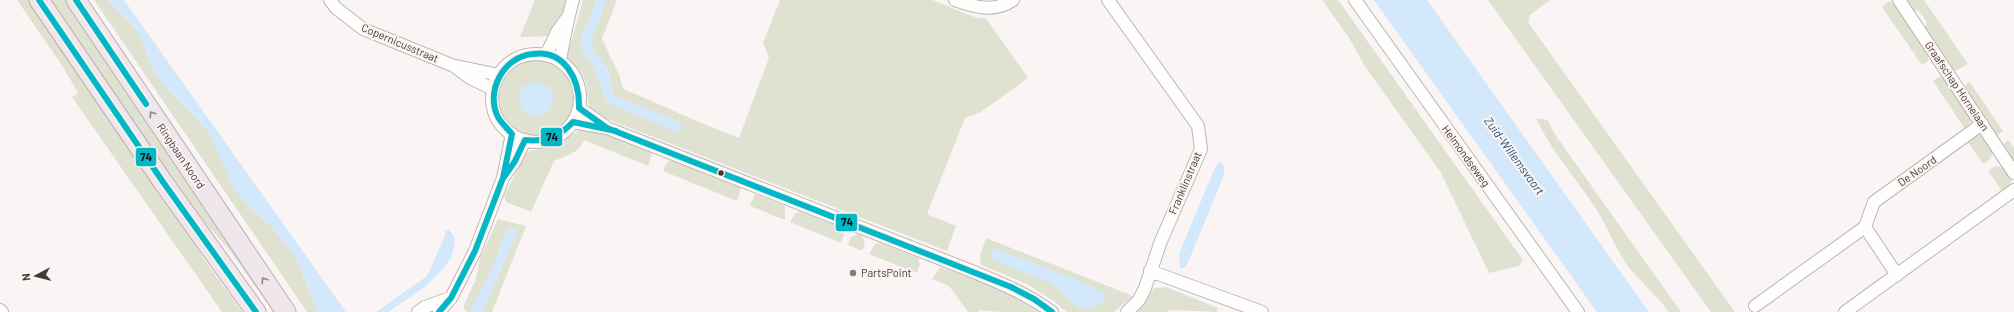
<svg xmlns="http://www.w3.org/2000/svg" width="2014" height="312" font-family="Barlow,sans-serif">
	<rect width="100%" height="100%" fill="#faf5f4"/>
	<path fill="#dfe1d1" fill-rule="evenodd" d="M17,0H33L187,228L203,258L242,312H222L72,97L78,93L63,67Z
		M47,0H66L278,312H273L231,252L178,192Z
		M94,0H108L136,29L143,42L153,71L169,91L193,114L210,134L219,155L251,209L273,228L296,258L318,312H307Z
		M535,0H567L561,16L549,36L520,37Z
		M583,0H597L580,41L583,52L594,67L607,102L675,131H680L615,96C609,87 611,78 607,69C601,58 591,53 591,40L606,0H617L602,39L620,77L623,89C662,105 699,123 739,138L769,58L763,43L780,0H932L977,18H986L1028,78L981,112L965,118L927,214L956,226L947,251L594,114C585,105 589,92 585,80C581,71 574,64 567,57Z
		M1322,0H1338L1523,260L1519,266L1489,273L1441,173L1364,65L1349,38Z
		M1488,0H1550L1530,15L1528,22L1735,312H1711Z
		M1904,0H1924L1968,64L1955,71L1952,70L1924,29L1927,22L1918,10L1912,12Z
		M1889,1L1892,2L1928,55V61L1922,65L1882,7Z
		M533,59C598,64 580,147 527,135C516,132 505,124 502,114C492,86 505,67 533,59Z
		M1940,76L1943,77L1970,118V122L1965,129L1933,81Z
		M1969,81L2003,131L1998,135H1995L1964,87Z
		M1536,118L1548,120L1554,133L1681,312H1669C1658,297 1644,285 1632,271C1617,253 1609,230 1597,210C1577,179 1551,151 1536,118Z
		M585,127L652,153L648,166L584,140C579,153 566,156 554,161L531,212L506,202L504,196L526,153C535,148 544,150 554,146C565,141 574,132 585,127Z
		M1979,135L1985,140L1993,153L1990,159L1983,164L1968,142Z
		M2008,140L2014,148V163L2003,145Z
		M670,160L741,188L737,201L663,171L666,164Z
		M1996,166L2004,168L2011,178V183L2003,192L1988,171Z
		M755,194L785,206V220L750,206Z
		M799,211L840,227L844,235L841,243L790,222L794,215Z
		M498,219L526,226L492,312H482L518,230L503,239L494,265L471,309L472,312H467L463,307L476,279L480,258Z
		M857,234L862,236L865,243L862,251L848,245L851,237Z
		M986,238L1133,296L1114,312H1067L1052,300L1027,284L981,265L980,256ZM1052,284L1106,299C1086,312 1067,295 1052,284Z
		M880,243L918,258L920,264L917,273L869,254L875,244Z
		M940,267L1007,291L1043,312H1000L978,310L979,312H968L949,286L932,279Z
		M1166,287L1218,308L1217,312L1171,310L1166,312H1137L1141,308L1154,288Z"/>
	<path fill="#d4e8fb" d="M108,0H124L346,312H318L296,258L273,228L251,209L234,190L210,134L193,114L169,91L153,71L143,42L136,29Z
		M597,0H606L591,40C591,53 602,58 607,69C611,78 609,87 615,96L678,121L683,126L680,131L675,132L607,102L594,67L583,52L580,41Z
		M1374,0H1427L1649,312H1597Z
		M519 99a17 17 0 1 1 34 0a17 17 0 1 1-34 0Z
		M1221,161L1225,168L1222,180L1187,265L1184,268H1180L1179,254L1215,167Z
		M510,227L518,230L484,308L482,312H472L471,309L494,265L506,231Z
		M445,230H449L454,236L455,243L451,258L442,270L426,286L388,312H376L427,276L445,236Z
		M995,248L1094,287L1106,294V299C1101,305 1087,310 1079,308L1052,284L996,261L992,258L990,253Z"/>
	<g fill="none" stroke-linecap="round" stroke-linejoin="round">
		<defs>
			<path id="street" d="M330,0L336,8L363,29L454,66L470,78L493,89
				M955,0C973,7 995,13 1013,0
				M1108,0L1198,126L1201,149L1161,241L1145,288L1139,300L1127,312
				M1355,0L1578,312
				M1899,0L2014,173
				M492 98a44 44 0 1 1 88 0a44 44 0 1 1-88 0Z
				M546,55L557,32L567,18
				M560,60C564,40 567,20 573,0
				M456,66L499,75
				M579,108L606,127
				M573,122L607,128L969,270C998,282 1026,293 1052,312
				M505,175L515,161L525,140
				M1865,227L1897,275
				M1150,271L1262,312
				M1755,306L1865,227L1874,202L1982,124
				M0,310L2,312
				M418,312L425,307L450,298
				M439,312L451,298L475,251L503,178L512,134
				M1845,312L2014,190"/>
			<path id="primary" d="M39,0L163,182L256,312
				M76,0L286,312"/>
		</defs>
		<use href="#street" stroke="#bcb7b6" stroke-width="14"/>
		<use href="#primary" stroke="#beaeb4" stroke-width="21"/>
		<use href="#street" stroke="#fefefd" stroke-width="12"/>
		<use href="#primary" stroke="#efe7eb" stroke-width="19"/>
		<defs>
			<path id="bus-1" d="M39,0L163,182L256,312
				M76,0L146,104
				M504,177L515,161L525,140C545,142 559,137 573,122L616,131
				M439,312L451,298L475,251L503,178L512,134C508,129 501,123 498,117C485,92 503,57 532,54C565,49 580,80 579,108L607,128L1011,287L1034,299L1052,312"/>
		</defs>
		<use href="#bus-1" stroke="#fdf4f1" stroke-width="9"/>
		<use href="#bus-1" stroke="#03b7c6" stroke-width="6"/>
	</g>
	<defs><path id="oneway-chevron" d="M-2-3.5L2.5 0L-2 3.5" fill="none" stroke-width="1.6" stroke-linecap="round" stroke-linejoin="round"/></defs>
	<g stroke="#8f8889">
		<use href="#oneway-chevron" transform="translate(152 114) rotate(-124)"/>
		<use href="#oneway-chevron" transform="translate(264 280) rotate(-124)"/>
	</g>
	<circle fill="#413b39" stroke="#fdf4f1" stroke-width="1.5" cx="721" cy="173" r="3.5"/>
	<circle fill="#827c7a" stroke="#fdf4f1" stroke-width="1.5" cx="853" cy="273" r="4"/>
	<g text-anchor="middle" stroke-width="4" stroke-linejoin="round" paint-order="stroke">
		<g font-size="11" fill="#413b39" stroke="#fdf4f1">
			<text transform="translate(400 43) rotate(23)" y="4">Copernicusstraat</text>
			<text transform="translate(1957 86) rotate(56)" y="4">Graafschap Hornelaan</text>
			<text transform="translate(181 156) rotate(56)" y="4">Ringbaan Noord</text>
			<text transform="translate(1466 156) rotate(54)" y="4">Helmondseweg</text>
			<text transform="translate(1917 171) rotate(-35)" y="4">De Noord</text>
			<text transform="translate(1185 183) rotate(-67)" y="4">Franklinstraat</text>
		</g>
		<g font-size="11" fill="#413b39" stroke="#fdf4f1" text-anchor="start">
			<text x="861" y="277">PartsPoint</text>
		</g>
		<g font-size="12" font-style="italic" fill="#1b527e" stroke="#fdf4f1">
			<text transform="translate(1514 156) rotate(54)" y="4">Zuid-Willemsvaart</text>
		</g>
	</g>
	<g stroke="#fdf4f1" stroke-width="1.5">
		<rect x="540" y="127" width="23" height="20" rx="4" fill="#03b7c6"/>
		<rect x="135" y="147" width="22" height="20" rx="4" fill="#03b7c6"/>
		<rect x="835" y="213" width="23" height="19" rx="4" fill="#03b7c6"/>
	</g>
	<g font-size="11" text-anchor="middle" font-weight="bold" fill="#111">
		<text x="552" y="141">74</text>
		<text x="146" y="161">74</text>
		<text x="847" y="226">74</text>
	</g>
	<g transform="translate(36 276) rotate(263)" stroke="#fdf4f1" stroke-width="3" paint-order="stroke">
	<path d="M0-3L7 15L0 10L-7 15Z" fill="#413b39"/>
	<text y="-6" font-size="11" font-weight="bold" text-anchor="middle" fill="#413b39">N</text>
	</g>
</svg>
